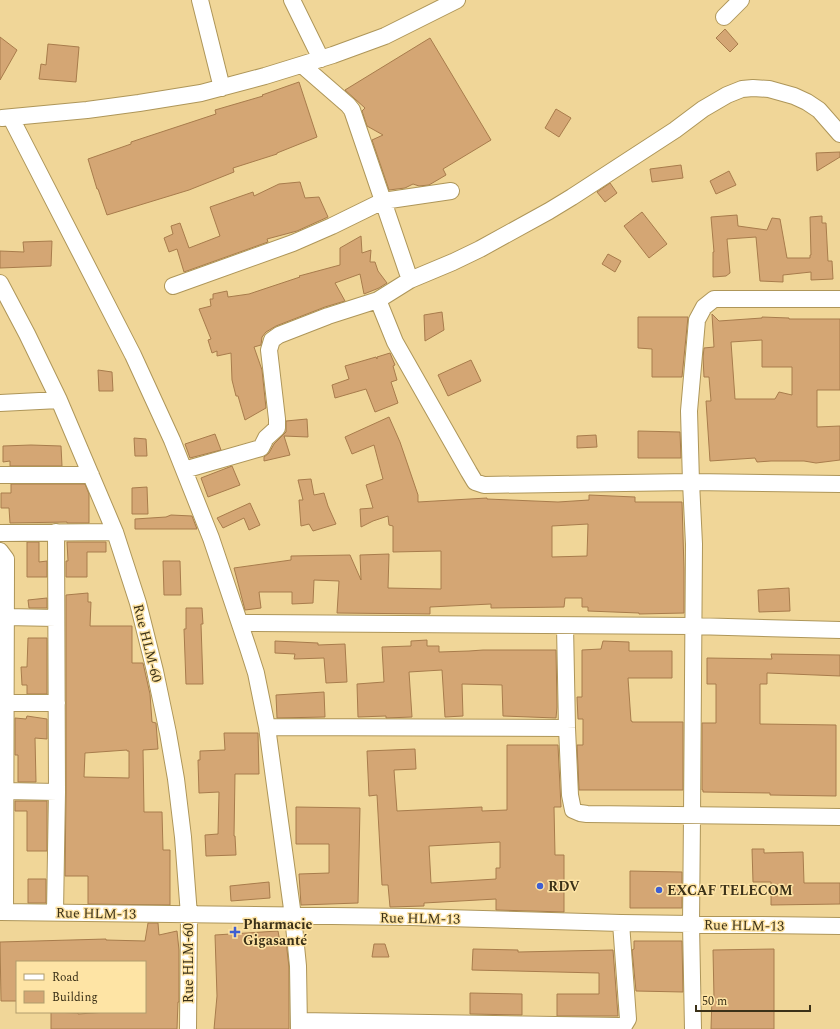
<svg xmlns="http://www.w3.org/2000/svg" width="840" height="1029" font-family="Spectral,serif">
	<rect width="100%" height="100%" fill="#f0d698"/>
	<path fill="#d4a674" stroke="#a87c4c" fill-rule="evenodd" d="M725,29L738,44L730,52L716,38Z
		M0,37L17,50L0,80Z
		M430,38L491,140L443,169L446,175L429,185L419,186L413,184L405,188L389,190L372,140L383,135L367,126L362,111L365,108L345,90Z
		M48,44L79,47L76,82L39,79L41,64L46,65Z
		M299,82L317,137L277,153V154L233,168L234,172L189,190L107,215L98,189H97L88,159L131,144V142L216,114L215,110L263,96L262,95Z
		M556,109L571,118L559,137L545,128Z
		M840,152V157L817,171L816,153Z
		M681,165L683,178L652,182L650,169Z
		M729,171L736,185L716,194L710,181Z
		M300,182L305,198L319,197L328,217L297,231L267,239L268,242L184,272L177,249L169,252L164,238L173,234L171,226L180,223L189,248L220,236L210,207L253,192L254,196L279,184Z
		M610,183L617,193L605,202L597,192Z
		M642,212L667,244L649,258L624,226Z
		M737,215L738,226L767,230L772,218L780,219L787,258H810V255H811L810,217L822,216V223H826L828,261H832L833,279L811,280V272L783,275V282L760,281L756,237L727,239L730,273L726,276L713,277V252H714L711,217Z
		M361,236L362,253L371,250L370,262H375L378,271L387,283L379,288L364,294L360,274L335,283L345,301L325,307L276,326L266,332L262,337L261,345L254,347L262,370L266,408L245,420L238,396H236L232,380L231,353L217,356V351L212,353L208,340L211,339L199,309L211,306L210,299H213V294L227,291L228,297L249,294L300,277L299,276L340,265V248Z
		M52,241L51,266L0,268V251L24,252L23,242Z
		M608,254L621,261L615,272L602,264Z
		M442,312L444,330L425,341L424,315Z
		M712,314L719,321L762,318V317L789,318V319H840V390H817V427L840,426V460L816,463L804,461H771L757,462L755,458L710,461L706,401H711L709,377H704L703,357L704,348L714,347ZM762,340V367H792V395L779,392L775,399H735L731,342Z
		M638,317H688L682,377H652V349L638,348Z
		M390,353L395,365L393,366L397,380L391,382L398,403L375,412L366,389L335,398L332,385L349,379L345,366L376,357L377,359V357Z
		M471,360L481,381L448,396L438,375Z
		M98,370L112,372L113,391H99Z
		M389,417L400,442L418,495V502L487,498V499L558,502L589,500V495L635,497V502H682L684,569V613L639,614V613L588,611V607H582V598H565L564,607L491,608V604L430,607V614L337,613L339,581L314,580L313,603L292,604V592H259L261,608L245,610L234,568L291,560V556L350,555L361,580L360,555L389,554L388,588L441,589V551L393,552V526L389,525L388,516L373,521L361,527L360,509L373,508L366,485L383,479L374,445L352,454L345,437ZM588,524L587,556L552,557V526Z
		M307,419L308,437L284,436L290,455L264,461V457L269,453L274,444L286,432V421Z
		M638,431L680,432L681,458H638Z
		M215,434L221,450L190,458L185,444Z
		M596,435L597,447L577,448V436Z
		M134,438L146,439L147,456H135Z
		M31,445L61,446L62,466H10V461L3,462V446Z
		M232,466L240,485L208,497L201,478Z
		M311,479L314,495L324,493L328,506L336,524L313,531L309,524L301,526L299,500H303L298,480Z
		M11,484H85L89,494V523H67V522L10,523L9,508H1V493H11Z
		M147,487L148,514H132V488Z
		M250,503L260,525L249,530L244,518L223,528L217,518Z
		M171,515L192,516L197,529H135V519L166,517Z
		M27,542H39V562L47,561V577H27Z
		M67,542H106V552H87V577H66V561H68Z
		M163,561H180L181,595H164Z
		M789,588L790,611L759,612L758,590Z
		M88,593V602H91L90,626H132V663H143L150,694L152,722L156,723L158,749L143,750L144,812H162L163,850H170V905L88,904V876H65L66,792V595ZM127,750V751H129V778L84,777L85,753Z
		M47,598V608H29L28,600Z
		M186,608H202L203,624H201L203,684H186L184,629H186Z
		M28,638H47V694H27V685H22L21,667H27Z
		M427,640V646H439V652L469,651L483,650H556L557,707L556,718L503,716L502,685L462,684L463,716L445,717L442,670L409,672L412,717L386,718V716L358,717L357,684L384,682L382,647L411,646V641Z
		M275,641L318,643V645L345,644L347,682L326,683L324,658L294,659L295,654L275,653Z
		M603,641L629,642V651H672V678H628L631,721H632V722H683V790H579L577,745H583V719H578L577,697H582V650L601,649Z
		M771,654L840,655V676L767,673V684H760V724L836,725V796L770,795V793L703,792V790H702V723H716V684H707V658L772,659Z
		M324,692L325,717L277,718L276,695Z
		M27,716L47,719V739L35,738L36,782H18V755H15V718L26,719Z
		M224,733H258L259,774H235L234,836H235L236,855L206,856L205,835L218,834L219,792L199,793L198,760H200V751L225,750Z
		M507,745H558L561,807H554L555,855H564V912L496,910V899L424,903V906L390,907L388,885H382L377,795L369,796L367,751L415,749L416,769L394,770L397,811L482,807V811L507,810ZM500,842V868H496V879L431,883L429,846Z
		M15,801H47V851H27V811H15Z
		M296,807L360,808L358,903L301,905L299,874L329,873V844H296Z
		M752,849H764V853L803,852L804,883H840V904L771,905V882H753Z
		M630,871L682,872V908H630Z
		M28,879H46V903H28Z
		M269,882L270,898L231,901L230,886Z
		M148,923H158L159,935L177,931L179,950V1002H178L177,1029H51V1012L78,1013V1014L107,1012H145V962H17V1001H1L0,942L106,939V940L145,941Z
		M278,931L280,942L286,941L289,967V1029H214L217,996L215,935Z
		M634,941H682L683,992L636,991L632,950L634,949Z
		M374,944H385L389,957H372Z
		M473,949L518,950V952L613,950L618,1016H557V994H599V973L472,970Z
		M774,949V1029H711L712,998H714L713,950Z
		M470,993L522,994V1015L470,1014Z"/>
	<g fill="none" stroke-linecap="round" stroke-linejoin="round">
		<defs>
			<path id="minor" d="M200,0L222,88
				M292,0L321,59
				M724,17L741,0
				M302,65L348,105L352,110L410,280L378,300L395,342L469,472L475,482L484,485L691,482L840,484
				M2,118L87,110L139,103L201,93L265,76L333,55L385,36L457,0
				M11,118L133,355L172,440L211,538L248,648L256,673L267,727L293,916L298,966L299,1029
				M410,280L453,262L480,249L549,211L572,197L675,130L703,109L727,95L742,89L753,88L769,89L794,96L807,102L819,110L840,134
				M0,283L27,334L59,400L115,532L138,603L155,671L168,733L176,779L183,837L189,915L188,1029
				M173,286L293,243L332,226L383,201L451,191
				M0,403L59,400
				M184,470L261,448L266,438L277,428V419L269,350L272,340L279,335L328,316L378,300
				M0,475H91
				M0,533L115,532
				M0,551L6,559V568L5,912
				M6,617L56,618
				M240,623L692,626L840,630
				M565,626L567,728L570,795L573,810L580,813L587,814L840,817
				M6,703H57
				M267,727L567,728
				M6,791L57,792
				M0,912L410,917L621,923L840,926
				M55,912L57,792L56,532
				M299,1021L619,1026L625,1024L628,1019L621,923
				M693,1029L691,924L692,816L694,544L691,482L689,411L697,320L704,307L714,299H840"/>
		</defs>
		<use href="#minor" stroke="#ae9659" stroke-width="18"/>
		<use href="#minor" stroke="#fff" stroke-width="16"/>
	</g>
	<g fill="#3f5fd2" stroke="#fee4a5" stroke-width="1.5">
		<circle cx="540" cy="886" r="4"/>
		<circle cx="659" cy="890" r="4"/>
		<path d="M233 926h4v4h4v4h-4v4h-4v-4h-4v-4h4z"/>
	</g>
	<g text-anchor="middle" stroke-width="3" stroke-linejoin="round" paint-order="stroke">
		<g font-size="14" fill="#3b3118" stroke="#fee4a5">
			<text transform="translate(148 643) rotate(76)" y="5">Rue HLM-60</text>
			<text transform="translate(96 913) rotate(1)" y="5">Rue HLM-13</text>
			<text transform="translate(420 918) rotate(1)" y="5">Rue HLM-13</text>
			<text transform="translate(744 925) rotate(1)" y="5">Rue HLM-13</text>
			<text transform="translate(188 963) rotate(-90)" y="5">Rue HLM-60</text>
		</g>
		<g font-size="14" font-weight="bold" fill="#3b3118" stroke="#fee4a5" text-anchor="start">
			<text x="548" y="891">RDV</text>
			<text x="667" y="895">EXCAF TELECOM</text>
			<text x="243" y="929">Pharmacie<tspan x="243" dy="16">Gigasanté</tspan></text>
		</g>
	</g>
	<rect x="16" y="961" width="130" height="52" fill="#fee4a5" stroke="#b09c6d"/>
	<rect x="24" y="974" width="20" height="6" fill="#ffffff" stroke="#b09c6d"/>
	<text x="52" y="981" font-size="12" fill="#3b3118">Road</text>
	<rect x="24" y="991" width="20" height="12" fill="#d4a674" stroke="#b09c6d"/>
	<text x="52" y="1001" font-size="12" fill="#3b3118">Building</text>
	<path d="M696 1005v6h114v-6" fill="none" stroke="#3b3118" stroke-width="2"/>
	<text x="702" y="1005" font-size="12" fill="#3b3118" stroke="#fee4a5" stroke-width="3" paint-order="stroke">50 m</text>
</svg>
